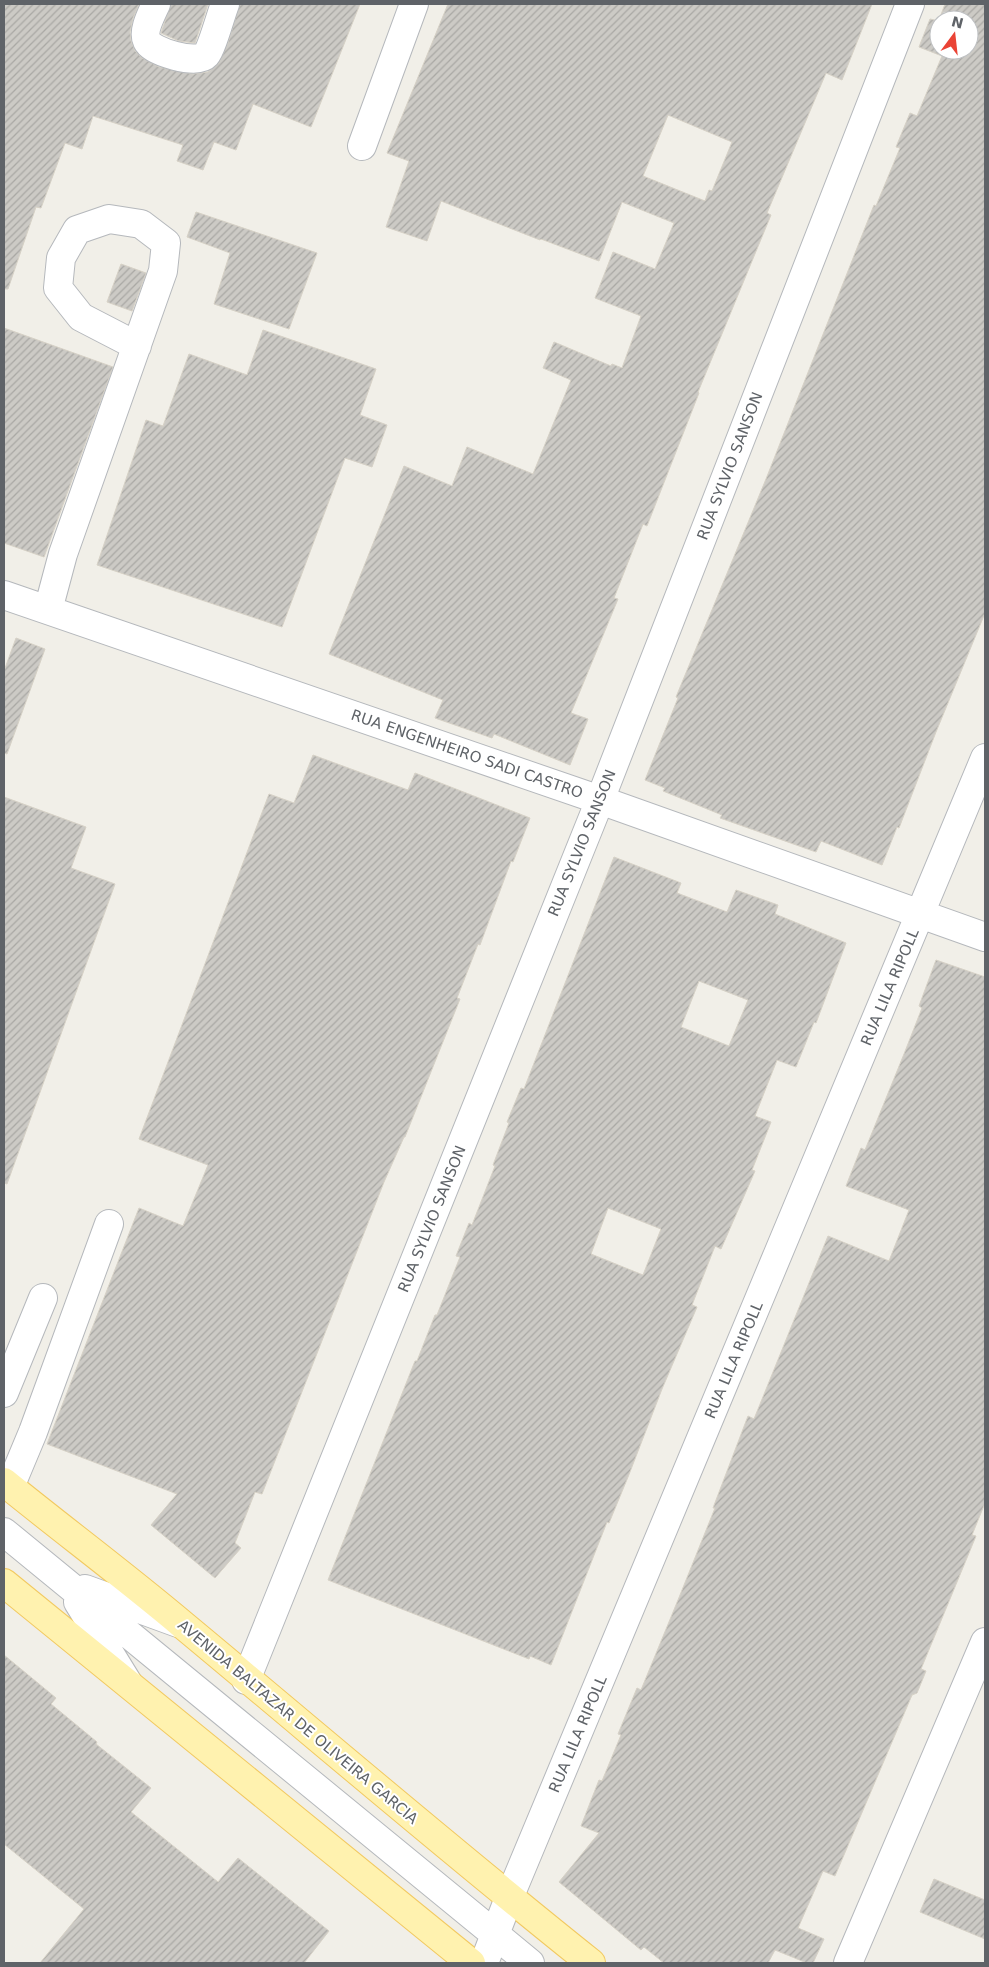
<svg xmlns="http://www.w3.org/2000/svg" width="989" height="1967" font-family="'DejaVu Sans',sans-serif">
	<defs>
		<pattern id="building-hatch" width="6" height="6" patternUnits="userSpaceOnUse" patternTransform="scale(1.25)"><rect width="6" height="6" fill="#cccac5"/><path d="M-1 1l2-2M0 6l6-6M5 7l2-2" fill="none" stroke="#a9a8a4"/></pattern>
	</defs>
	<rect width="100%" height="100%" fill="#f1efe8"/>
	<path fill="url(#building-hatch)" stroke="#d6d1c6" fill-rule="evenodd" d="M4,4H139L133,18L130,32L131,41L135,51L142,58L159,67L193,74L208,72L219,63L228,43L240,4H360L311,127L253,104L236,150L214,142L203,170L177,161L183,145L93,116L82,149L65,143L41,208L36,207L8,289H4Z
		M171,4H208L195,43L179,41L161,33Z
		M448,4H872L842,80L826,73L767,213L771,215L698,392L699,393L647,526L643,524L614,598L618,599L571,713L588,719L570,765L494,734L492,738L435,718L443,700L329,654L404,466L452,486L467,447L533,474L571,380L543,368L554,342L611,366L612,364L622,368L641,316L595,298L613,252L655,269L674,223L622,202L599,261L541,239L540,240L441,201L427,241L386,227L409,161L387,153ZM668,115L732,142L712,191L709,190L705,201L643,176Z
		M945,4H985V613L936,732L899,828L897,827L882,865L821,841L816,852L720,818L722,815L663,791L665,788L645,780L678,698L676,697L766,479L874,205L876,206L900,148L896,147L910,113L917,116L942,56L919,47L930,19L939,21V50H969V20H939Z
		M196,212L317,253L289,329L214,304L230,253L187,237Z
		M121,264L146,273L132,311L107,302Z
		M4,328L113,367L44,557L4,543Z
		M263,330L376,369L360,415L387,425L372,467L345,458L282,627L97,565L146,420L163,426L189,354L247,375Z
		M16,638L45,649L7,754L4,753V671Z
		M313,755L408,790L415,773L530,818L513,862L511,861L480,945L478,944L457,998L460,999L405,1137H404L384,1182L262,1494L255,1492L235,1543L241,1548L215,1578L151,1525L177,1494L47,1444L139,1208L183,1226L208,1165L139,1139L269,794L294,803Z
		M4,797L86,827L71,868L115,884L7,1184L4,1183Z
		M614,857L681,883L677,893L727,912L736,890L778,905L775,914L846,943L816,1023L814,1022L796,1067L777,1060L755,1116L771,1122L752,1170L755,1171L721,1249L715,1246L692,1305L697,1307L662,1389L628,1477L609,1523L607,1522L551,1665L530,1656L529,1659L328,1580L415,1361H417L435,1315H437L460,1257L456,1256L469,1223L472,1225L495,1166L493,1165L509,1123L507,1122L521,1088L524,1089ZM699,981L748,1000L729,1046L681,1027ZM608,1208L661,1229L643,1275L591,1254Z
		M936,960L985,977V1503L972,1535L976,1536L921,1669L926,1671L917,1693L912,1695L835,1876L823,1871L798,1928L824,1939L813,1963H807L775,1950L768,1963H664L644,1947L641,1950L559,1882L599,1833L581,1826L599,1780L602,1781L621,1735L618,1734L637,1688L641,1690L678,1600L715,1508H713L748,1416L754,1419L828,1236L889,1261L909,1210L846,1186L861,1148L865,1150L904,1054L922,1008L919,1006Z
		M4,1655L56,1698L51,1704L97,1742L96,1744L151,1788L131,1812L218,1882L238,1858L329,1931L304,1963H40L84,1909L4,1844Z
		M934,1879L985,1900V1939L920,1912Z"/>
	<g fill="none" stroke-linecap="round" stroke-linejoin="round">
		<defs>
			<path id="minor" d="M156,4C152,13 142,31 147,41C152,52 197,65 206,55C212,48 221,14 225,4
				M362,146L414,4
				M4,595L600,800L985,937
				M48,610L63,554L163,271L166,243L141,224L109,219L77,230L61,258L58,288L81,317L137,346
				M4,1393L43,1298
				M10,1487L33,1432L109,1224
				M4,1532L530,1963
				M85,1589L178,1623
				M78,1602L128,1683
				M246,1680L600,800L910,4
				M484,1963L509,1898L985,758
				M848,1963L985,1642"/>
			<path id="major" d="M4,1482C63,1530 125,1576 183,1625C319,1738 453,1853 591,1963
				M4,1583L471,1963"/>
		</defs>
		<use href="#minor" stroke="#b5b8bc" stroke-width="30"/>
		<use href="#major" stroke="#f2c960" stroke-width="30"/>
		<use href="#minor" stroke="#fff" stroke-width="28"/>
		<use href="#major" stroke="#fff2af" stroke-width="28"/>
	</g>
	<g text-anchor="middle" stroke-width="4" stroke-linejoin="round" paint-order="stroke">
		<g font-size="15" fill="#5f6368" stroke="#fff">
			<text transform="translate(730 466) rotate(-69)" y="5">RUA SYLVIO SANSON</text>
			<text transform="translate(467 754) rotate(19)" y="5">RUA ENGENHEIRO SADI CASTRO</text>
			<text transform="translate(582 843) rotate(-68)" y="5">RUA SYLVIO SANSON</text>
			<text transform="translate(890 987) rotate(-67)" y="5">RUA LILA RIPOLL</text>
			<text transform="translate(432 1219) rotate(-68)" y="5">RUA SYLVIO SANSON</text>
			<text transform="translate(734 1360) rotate(-67)" y="5">RUA LILA RIPOLL</text>
			<text transform="translate(298 1722) rotate(40)" y="5">AVENIDA BALTAZAR DE OLIVEIRA GARCIA</text>
			<text transform="translate(578 1734) rotate(-67)" y="5">RUA LILA RIPOLL</text>
		</g>
	</g>
	<rect width="989" height="1967" fill="none" stroke="#5f6368" stroke-width="10"/>
	<g transform="translate(954 35) rotate(15)"><circle r="24" fill="#ffffff" stroke="#bfc1c3"/>
	<path d="M0-4L9 19L0 12L-9 19Z" fill="#ea4335"/>
	<text y="-8" font-size="14" font-weight="bold" text-anchor="middle" fill="#5f6368">N</text>
	</g>
</svg>
